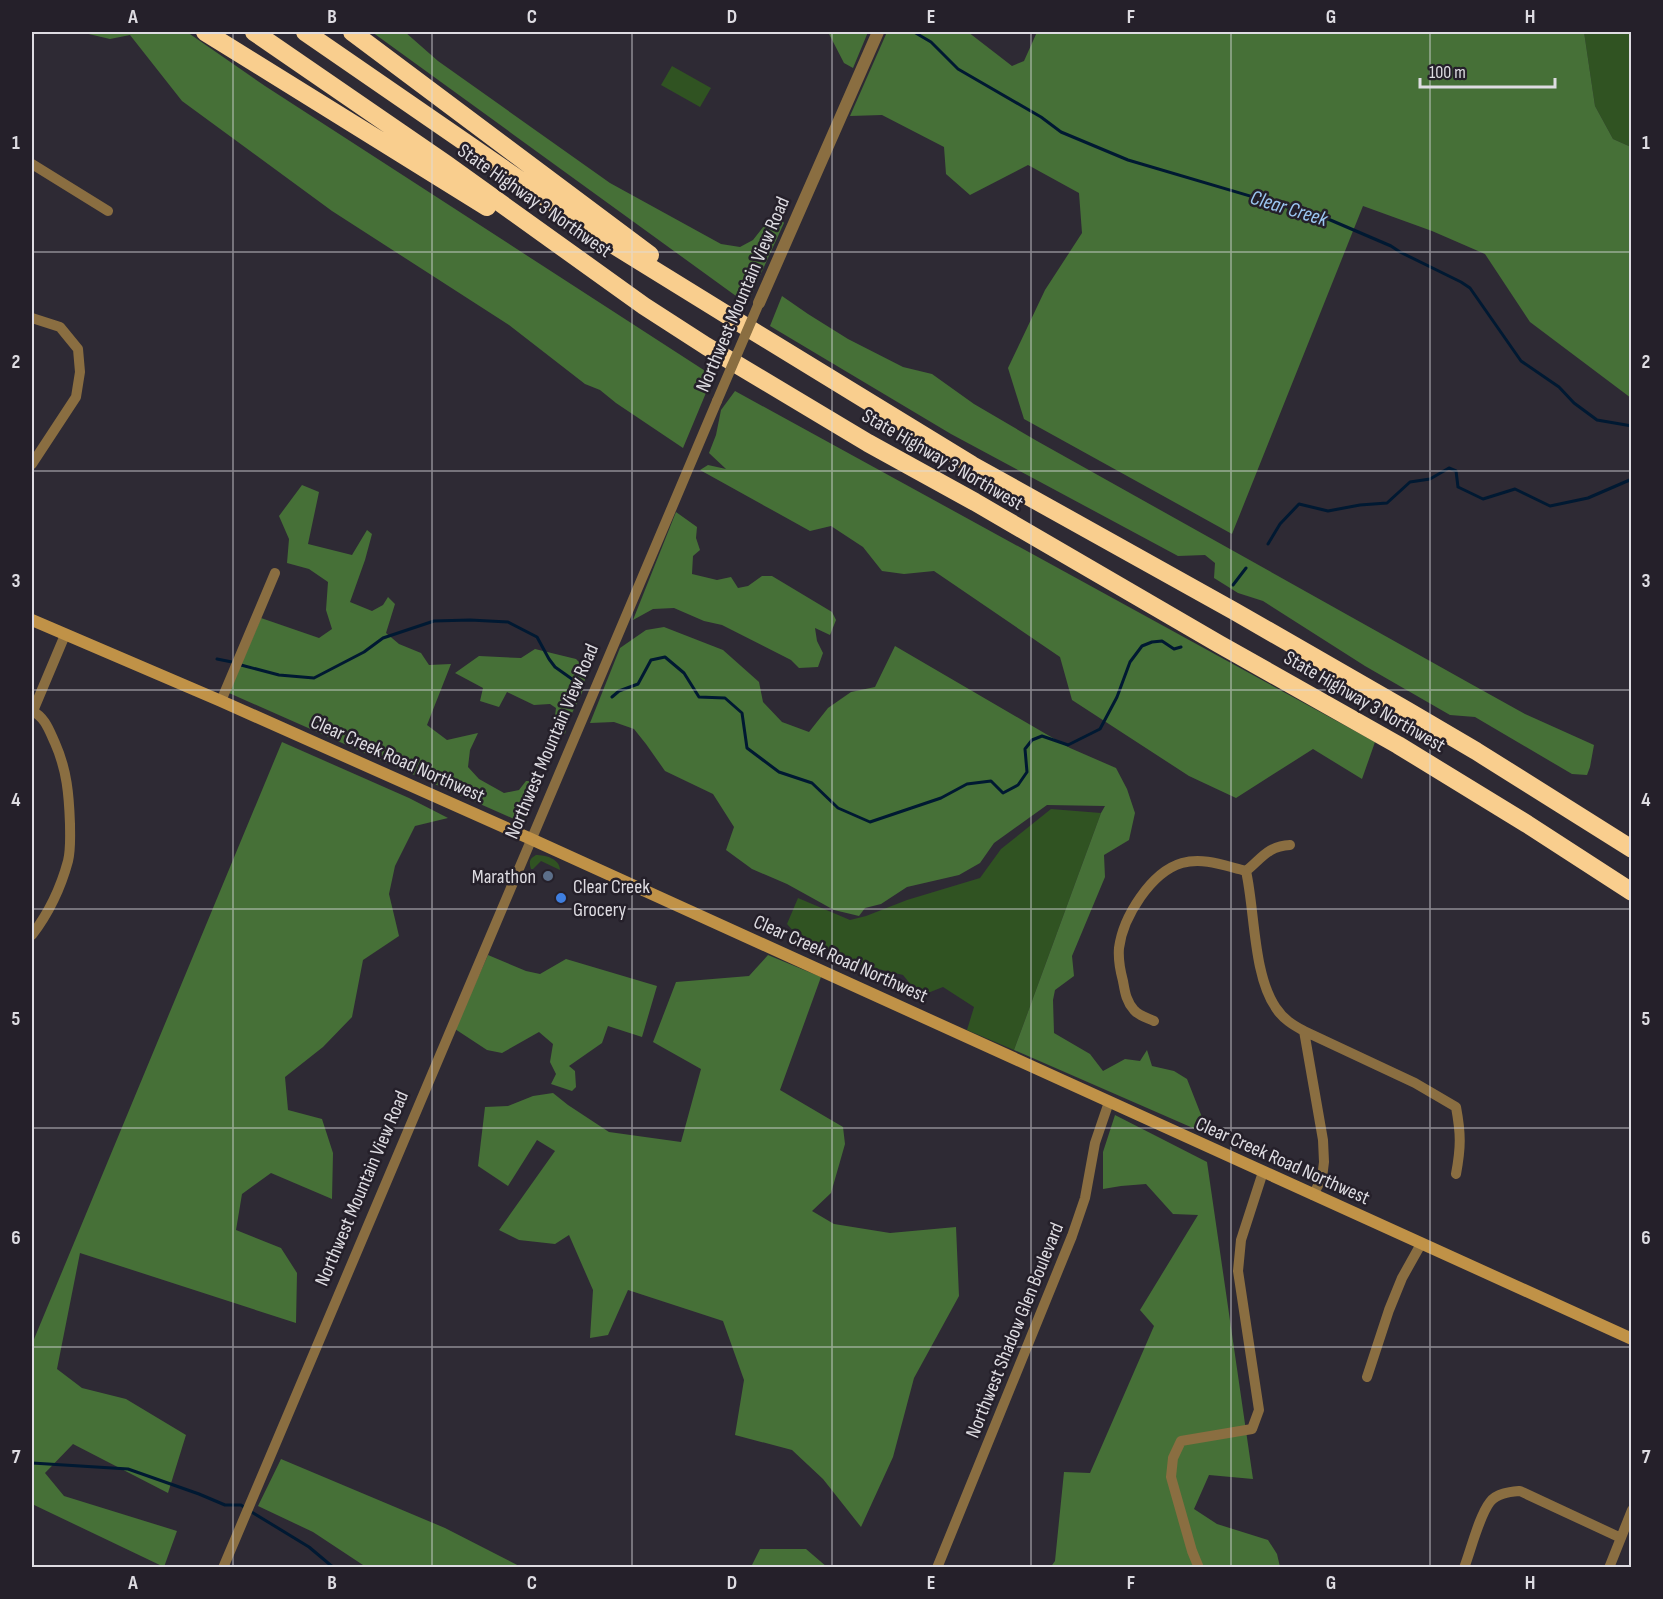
<svg xmlns="http://www.w3.org/2000/svg" width="1663" height="1599" font-family="'Sofia Sans Condensed',sans-serif">
	<rect width="100%" height="100%" fill="#2e2a34"/>
	<path fill="#305322" d="M1584,32H1631V147L1613,139L1595,106Z
		M672,66L711,88L700,107L661,85Z
		M1051,809L1101,813L1014,1050L967,1030L974,1007L943,987L920,996L903,975L833,958L827,949L796,934L787,924L798,898L850,920L866,916L907,900L980,878L1001,849Z
		M536,855C546,855 560,859 560,870L541,861L533,869H531C529,862 529,859 536,855Z"/>
	<path fill="#467037" d="M80,32H187L265,86L713,376L683,448L616,403L600,390L585,384L509,325L332,211L182,101L130,35L110,39Z
		M372,32H405L438,61L610,183L721,244L740,247L753,240L772,216L779,215L784,223L747,304Z
		M828,32H868L853,68L844,63Z
		M887,32H968L1012,66L1024,61L1037,32H1584L1595,106L1613,139L1631,147V398L1530,322L1485,254L1432,231L1363,206L1232,534L1024,419L1008,368L1045,290L1082,233L1079,193L1028,165L970,195L946,174L944,147L882,115L850,116Z
		M782,296L808,314L848,339L903,367L932,374L974,404L1037,441L1471,684L1525,714L1594,745L1590,767L1587,775L1572,774L1475,717L1450,715L1365,666L1263,601L1238,593L1214,578L1215,563L1205,555L1178,556L951,434L770,326Z
		M735,391L1375,742L1362,779L1313,749L1236,798L1189,776L1072,700L1060,657L934,571L904,574L882,571L863,547L831,526L810,531L700,470L708,465L726,469L709,453L716,435L721,410Z
		M302,485L319,492L308,544L352,555L367,530L372,534L365,560L350,602L372,611L383,605L388,597L395,604L386,633L399,644L421,653L429,665L451,664L427,725L447,740L478,733L470,750L468,767L479,779L504,793L519,790L526,781H535L540,785L523,823L229,693L261,618L319,638L332,629L326,610L328,582L309,569L287,563L289,539L279,516Z
		M676,512L697,527L696,538L700,550L693,556L692,574L717,580L731,577L738,588L748,586L762,576H772L832,612L836,620L830,635L815,628L817,641L823,653L818,667L799,668L791,660L722,625L704,621L674,608L653,609L633,620Z
		M664,627L723,650L759,682L763,702L782,722L809,732L828,708L851,692L875,687L895,646L1070,748L1116,768L1127,789L1135,813L1129,840L1104,855L1105,877L1072,956L1074,976L1055,990L1053,1000L1054,1033L1090,1054L1103,1071L1125,1059L1140,1061L1147,1050L1152,1066L1174,1071L1187,1079L1209,1135L1014,1050L1101,813L1105,806L1047,805L994,843L980,863L959,875L907,887L881,904L865,908L859,916L834,910L787,884L752,869L726,850L734,827L713,794L665,771L646,744L634,729L614,722L590,723L620,648L646,630Z
		M535,649L576,659L587,670L582,693L567,723L565,734L559,731L555,716L556,708L550,704L534,705L507,692L499,707L480,701L483,688L455,673L479,656L521,658Z
		M282,742L409,798L448,818L415,826L395,866L389,894L399,936L363,960L352,1017L323,1047L285,1077L288,1110L322,1119L333,1153L332,1199L271,1173L242,1194L236,1230L281,1248L297,1273L296,1323L80,1253L57,1369L82,1388L126,1399L186,1435L168,1493L73,1444L45,1473L64,1496L177,1531L164,1567L32,1504V1344Z
		M488,955L526,971L540,974L566,959L657,986L642,1037L608,1026L602,1043L569,1066L575,1071L576,1087L572,1091L551,1084L556,1074L550,1062L553,1044L539,1032L502,1053L487,1050L455,1029Z
		M768,955L821,977L780,1090L843,1127L845,1144L831,1193L812,1211L834,1224L890,1233L956,1227L959,1296L914,1378L893,1457L861,1527L823,1479L792,1450L735,1435L744,1380L723,1321L628,1290L608,1335L590,1338L593,1290L569,1235L555,1244L519,1240L499,1230L555,1151L537,1140L508,1186L478,1166L485,1107L508,1106L533,1096L553,1093L568,1105L609,1132L681,1142L701,1069L653,1042L676,982L749,976Z
		M1115,1115L1207,1162L1253,1479L1209,1475L1194,1509L1217,1524L1268,1540L1277,1554L1280,1567L1050,1568L1055,1561L1064,1472L1090,1473L1154,1326L1140,1310L1198,1215L1173,1214L1146,1184L1121,1186L1103,1189V1152Z
		M281,1459L445,1528L521,1567H366L313,1532L258,1506Z
		M760,1549H806L827,1567H751Z"/>
	<g fill="none" stroke-linecap="round" stroke-linejoin="round">
		<path stroke="#001932" stroke-width="3" d="M914,32L931,42L958,69L1041,117L1061,132L1128,160L1328,219L1391,246L1400,252L1461,282L1470,288L1521,361L1559,387L1574,403L1597,420L1632,426
			M1268,544L1280,524L1299,504L1328,511L1360,505L1387,503L1410,482L1430,479L1449,468L1456,471L1458,487L1483,499L1515,489L1550,506L1588,498L1632,479
			M1233,585L1246,568
			M217,659L232,662
			M241,665L279,675L314,678L364,652L383,638L434,621L470,620L508,622L537,637L549,659L555,667L579,684
			M612,697L619,691L638,684L651,660L665,657L684,673L699,697L725,698L742,713L747,748L779,772L812,783L838,808L870,822L941,798L967,784L991,781L1003,793L1018,785L1027,772L1025,749L1032,740L1042,736L1068,745L1100,729L1117,697L1130,662L1142,646L1152,642L1162,641L1174,649L1181,647
			M32,1463L128,1469L199,1494L225,1505H241L244,1507
			M250,1511L309,1547L334,1568"/>
		<path stroke="#8a6e41" stroke-width="10" d="M32,164L108,211
			M32,318L60,327L78,349L80,372L76,397L32,464
			M221,701L275,573
			M32,711C45,717 49,730 55,743C67,770 69,795 70,824C70,836 71,849 68,861C61,887 48,914 32,935
			M33,711L65,635
			M1246,871C1255,911 1253,975 1276,1008C1283,1019 1293,1025 1304,1031L1415,1083L1456,1107C1461,1134 1461,1147 1456,1174
			M1246,871C1262,858 1268,846 1290,845
			M1154,1021C1148,1018 1139,1016 1134,1010C1126,1001 1125,992 1123,981C1120,970 1118,960 1119,948C1123,917 1151,872 1182,863C1204,857 1225,866 1246,871
			M1304,1031L1323,1140L1324,1162L1322,1178L1313,1195
			M1367,1377L1389,1310L1402,1278L1421,1244
			M223,1568L717,401
			M937,1568L1072,1236L1085,1198L1095,1143L1109,1102
			M1199,1568L1192,1551L1171,1477L1173,1458L1181,1441L1252,1429L1259,1410L1238,1271L1241,1240L1263,1172
			M1464,1568C1471,1550 1479,1516 1490,1502C1497,1493 1510,1492 1520,1491L1621,1538
			M1609,1568L1632,1510"/>
		<path stroke="#8a6e41" stroke-width="12" d="M759,303L878,32"/>
		<path stroke="#c09247" stroke-width="12" d="M32,620L221,701L531,839L1632,1339"/>
		<path stroke="#f9ce8e" stroke-width="18" d="M205,32L487,207
			M254,32L446,164L644,306L706,346L868,443L975,502L1219,644L1398,745L1527,824L1632,892
			M305,32L617,247L740,323L972,465L1234,611L1408,711L1476,751L1632,849
			M352,32L650,255"/>
		<path stroke="#8a6e41" stroke-width="10" d="M717,401L759,303"/>
	</g>
	<path fill="none" stroke="#dedce2" stroke-width="1.5" stroke-opacity="0.55" d="M233,32V1568M432,32V1568M632,32V1568M832,32V1568M1031,32V1568M1231,32V1568M1430,32V1568M32,252H1632M32,471H1632M32,690H1632M32,909H1632M32,1128H1632M32,1347H1632"/>
	<circle fill="#5c6f8a" stroke="#25202a" stroke-width="2" cx="548" cy="876" r="6"/>
	<circle fill="#3f7fe0" stroke="#25202a" stroke-width="2" cx="561" cy="898" r="6"/>
	<g text-anchor="middle" stroke-width="5" stroke-linejoin="round" paint-order="stroke">
		<g font-size="20" fill="#dedce2" stroke="#25202a">
			<text transform="translate(535 200) rotate(35)" y="7">State Highway 3 Northwest</text>
			<text transform="translate(742 294) rotate(-67)" y="7">Northwest Mountain View Road</text>
			<text transform="translate(943 459) rotate(30)" y="7">State Highway 3 Northwest</text>
			<text transform="translate(1365 701) rotate(30)" y="7">State Highway 3 Northwest</text>
			<text transform="translate(551 741) rotate(-67)" y="7">Northwest Mountain View Road</text>
			<text transform="translate(398 758) rotate(24)" y="7">Clear Creek Road Northwest</text>
			<text transform="translate(841 958) rotate(24)" y="7">Clear Creek Road Northwest</text>
			<text transform="translate(1283 1160) rotate(24)" y="7">Clear Creek Road Northwest</text>
			<text transform="translate(361 1188) rotate(-67)" y="7">Northwest Mountain View Road</text>
			<text transform="translate(1014 1330) rotate(-68)" y="7">Northwest Shadow Glen Boulevard</text>
		</g>
		<g font-size="20" fill="#dedce2" stroke="#25202a" text-anchor="end">
			<text x="536" y="883">Marathon</text>
			<text x="573" y="893" text-anchor="start">Clear Creek<tspan x="573" dy="23">Grocery</tspan></text>
		</g>
		<g font-size="21" font-style="italic" fill="#9bc6f1" stroke="#25202a">
			<text transform="translate(1289 208) rotate(17)" y="7">Clear Creek</text>
		</g>
	</g>
	<rect width="1663" height="1599" fill="none" stroke="#25202a" stroke-width="66"/>
	<path d="M1420 78v9h135v-9" fill="none" stroke="#dedce2" stroke-width="3"/>
	<text x="1429" y="78" font-size="18" fill="#dedce2" stroke="#25202a" stroke-width="4.5" paint-order="stroke">100 m</text>
	<rect x="33" y="33" width="1597" height="1533" fill="none" stroke="#dedce2" stroke-width="2"/>
	<g font-size="20" text-anchor="middle" font-weight="bold" fill="#dedce2">
		<text x="133" y="23">A</text>
		<text x="332" y="23">B</text>
		<text x="532" y="23">C</text>
		<text x="732" y="23">D</text>
		<text x="931" y="23">E</text>
		<text x="1131" y="23">F</text>
		<text x="1331" y="23">G</text>
		<text x="1530" y="23">H</text>
		<text x="16" y="149">1</text>
		<text x="1646" y="149">1</text>
		<text x="16" y="368">2</text>
		<text x="1646" y="368">2</text>
		<text x="16" y="587">3</text>
		<text x="1646" y="587">3</text>
		<text x="16" y="806">4</text>
		<text x="1646" y="806">4</text>
		<text x="16" y="1025">5</text>
		<text x="1646" y="1025">5</text>
		<text x="16" y="1244">6</text>
		<text x="1646" y="1244">6</text>
		<text x="16" y="1463">7</text>
		<text x="1646" y="1463">7</text>
		<text x="133" y="1589">A</text>
		<text x="332" y="1589">B</text>
		<text x="532" y="1589">C</text>
		<text x="732" y="1589">D</text>
		<text x="931" y="1589">E</text>
		<text x="1131" y="1589">F</text>
		<text x="1331" y="1589">G</text>
		<text x="1530" y="1589">H</text>
	</g>
</svg>
